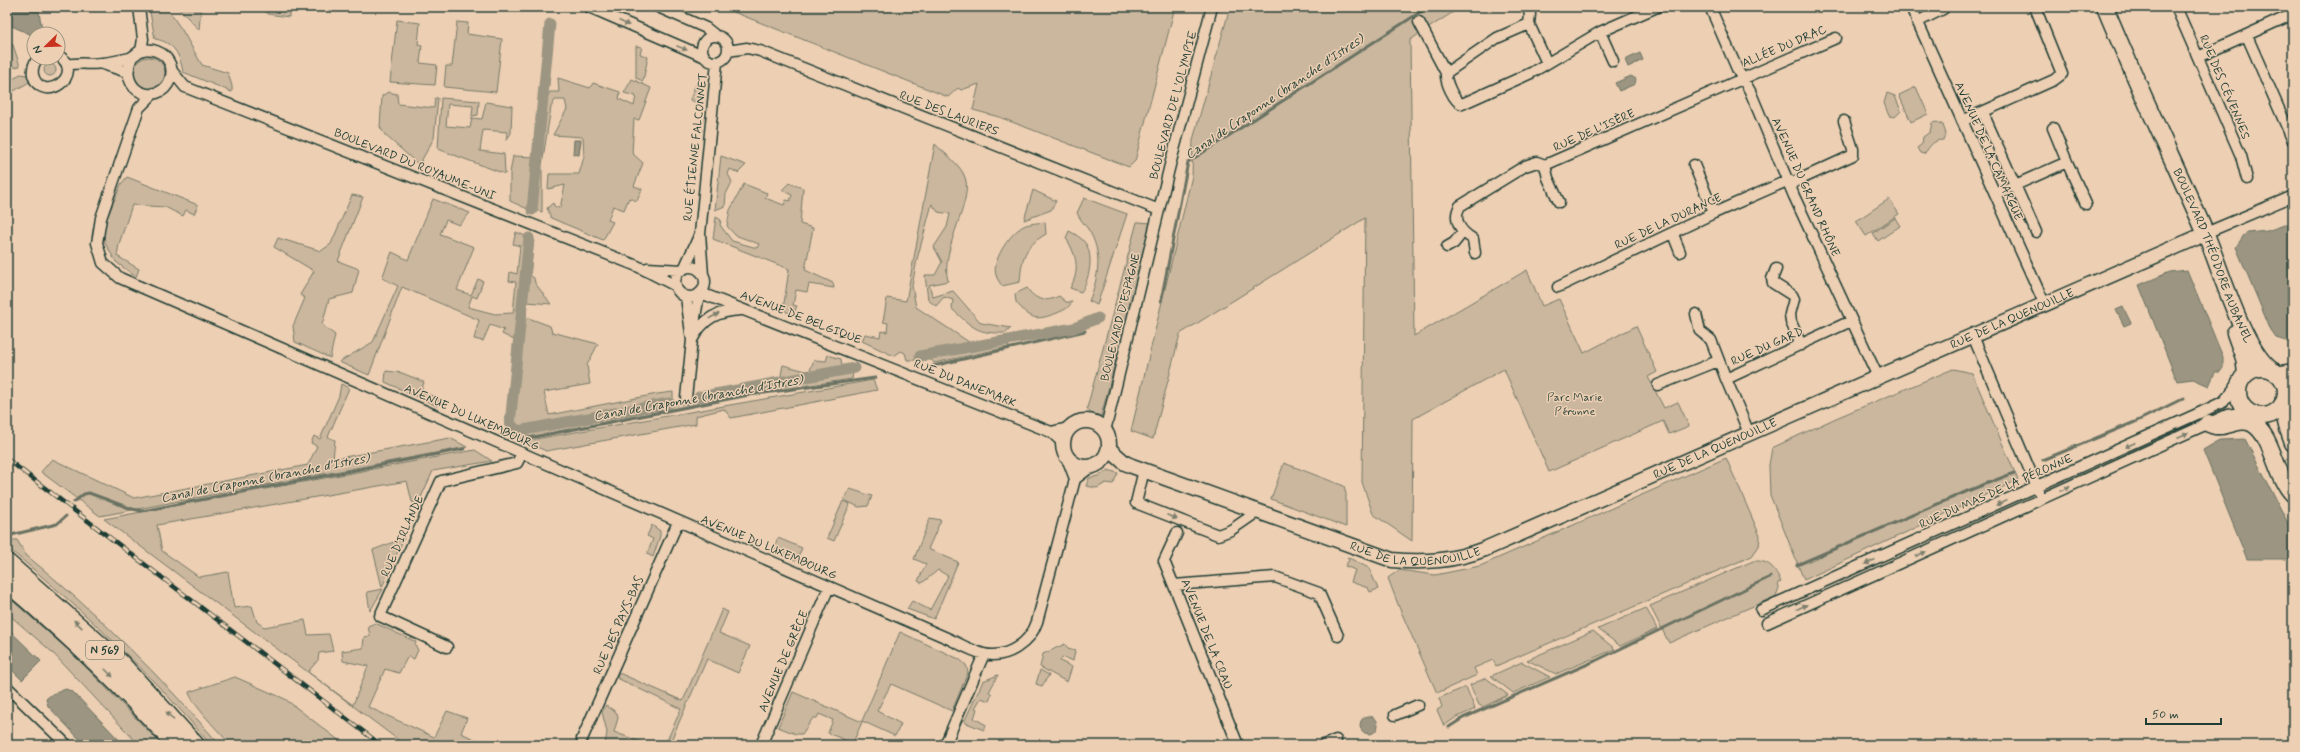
<svg xmlns="http://www.w3.org/2000/svg" width="2300" height="752" font-family="Mynerve,sans-serif">
	<rect width="100%" height="100%" fill="#edcfb3"/>
	<filter id="ink" filterUnits="userSpaceOnUse"><feTurbulence type="fractalNoise" baseFrequency=".025" numOctaves="2"/><feDisplacementMap in="SourceGraphic" scale="8" xChannelSelector="R" yChannelSelector="G"/><feConvolveMatrix kernelMatrix="1 2 1 2 8 2 1 2 1" color-interpolation-filters="sRGB"/></filter>
	<g filter="url(#ink)">
		<path fill="#cbb79e" stroke="#757a69" d="M149,7H166L182,30L202,65L228,73L232,86V92L183,72C180,55 174,42 155,39Z
			M178,7H201L199,30Z
			M260,7H289V17L268,14Z
			M721,7H1175L1135,161L1129,167L999,117L973,110L979,84L961,90L958,88L948,97Z
			M1230,7H1461L1410,40L1414,336L1527,270L1542,306L1559,299L1584,353L1636,326L1657,372L1648,377L1664,408L1678,402L1689,426L1669,434L1663,421L1549,472L1504,369L1413,419L1412,541L1373,514L1362,482L1365,218L1180,334L1153,439L1131,431L1192,176L1193,140Z
			M397,20L420,23L418,45L422,46L420,63L437,65L435,85L390,82Z
			M457,22L468,23L467,34L502,39L496,92L444,87L446,66H452Z
			M7,41L13,45L20,66L11,68L7,66Z
			M636,46L642,47L640,54L648,57L643,81L636,78Z
			M133 73a16 16 0 1 1 32 0a16 16 0 1 1-32 0Z
			M44 70a6 6 0 1 1 12 0a6 6 0 1 1-12 0Z
			M20,74L28,75L31,81L7,95V84Z
			M558,78L590,88L593,83L620,92L619,99L634,106L636,96L624,93L632,79L651,88L639,120L634,119L632,153L643,163L634,186L642,189L637,201L629,198L624,210L613,206L608,220L613,222L603,240L551,218L547,208L553,203L555,207L560,208L565,185L548,189L549,174H579L584,157L583,137L553,135L567,109L565,100H555L551,107L542,165V212L535,210L546,99L550,92H559Z
			M695,86L702,87L701,104L690,100Z
			M1916,87L1928,114L1911,122L1899,95Z
			M388,92L397,94L398,104L434,108L435,98H438L434,138L419,165L385,135L380,127L382,96Z
			M1887,93L1895,96L1901,111L1895,117L1889,116L1884,103Z
			M441,98L479,101L478,115L472,116L473,106L448,104L446,126L470,128L472,118L482,119L486,102L512,106L511,133L506,141L507,132L483,130L480,151L504,154L505,174L438,149Z
			M1937,122L1943,125L1946,134L1943,140C1932,140 1930,147 1924,154L1920,153L1917,148L1922,144L1923,137L1930,132L1932,123Z
			M935,144C944,153 957,162 963,173C978,197 939,247 948,281L929,285L933,297L953,291L981,323L1011,328L1006,333C977,334 973,328 952,309L953,300L944,297L936,306L928,300L925,275H935L942,262L934,247L947,227L950,214L938,212L932,204L917,259L912,286L916,307L972,344L1008,343L1009,347L934,363L932,360H907L905,353L901,351L894,356L862,341L865,334L880,337L881,331L887,332L888,323L883,322L887,298L906,301Z
			M513,156L536,157L530,210L510,201V173Z
			M721,156L746,165L738,173L730,169L728,174L732,182L726,194L725,206L715,210Z
			M127,177L198,205L194,214L186,210L183,216L165,207L132,205L119,244L117,256L139,269L136,277L116,262L105,243L103,228L121,184Z
			M789,183L803,188L800,224L813,228L805,270L833,283L834,288L809,284L807,292L796,290L793,305L797,306L793,315L783,310L789,269L713,239L716,217L721,220L720,225L732,241L757,248L759,244L735,235L727,226L730,210L744,184L767,193L765,198L784,205L786,200L790,201L792,195L782,190Z
			M1033,190L1056,201L1051,210L1024,220Z
			M352,195L363,197L338,261L359,269L353,293L329,299L322,325L335,335L330,358L295,342L293,326L305,298L300,295L314,271L274,247L278,238L321,251L331,244Z
			M1084,198L1127,214L1097,305L1089,301C1099,277 1103,252 1088,229C1084,224 1080,219 1077,213Z
			M433,199L470,213L459,225L446,220L440,234L474,247L457,290L471,295L478,279L483,281L477,298L472,296L468,307L495,314L513,313L516,282L509,281L510,272L517,274L520,246L513,244L516,232L528,237L509,424L518,433L853,372L852,379L748,394L519,439L505,434L514,340L502,334L504,330L490,325L483,341L474,339L479,320L402,287L369,375L339,362L373,342L398,286L382,278L392,252L408,260Z
			M1889,199L1899,214L1866,236L1856,221Z
			M1895,218L1900,226L1878,241L1873,233Z
			M1045,222L1046,234C1024,247 1022,257 1020,282L1002,286C1000,283 997,279 996,275C991,260 1012,230 1026,225C1032,223 1039,223 1045,222Z
			M1137,222L1153,223L1101,416L1091,414L1087,408Z
			M1069,231C1075,234 1082,238 1086,244C1094,258 1089,280 1081,292L1070,288C1081,270 1076,254 1066,238Z
			M531,238L534,239L530,275L534,278L535,283L551,304L527,302L526,317L550,326L552,332L598,344L587,365L590,384L544,392L549,415L657,394L673,392V401L519,429L513,423Z
			M1027,288C1035,300 1046,303 1059,296L1066,302H1072C1068,309 1064,310 1057,313C1036,321 1031,320 1016,302L1015,294Z
			M828,355L841,359L842,368L780,380L783,365L806,371L810,370L814,360L826,361Z
			M1953,369L1972,373L2018,480L1804,580L1770,495L1769,465L1772,448L1836,418Z
			M386,371L402,373L424,382L421,392L439,398L437,406L385,382Z
			M873,380L877,390L731,418L724,409L696,416V424L546,451L524,441Z
			M341,384L349,388L328,437L335,440L333,459L450,438L467,447L100,516L41,472L52,459L134,498L308,465L317,446L311,443L314,436L320,439L339,396Z
			M475,450L492,461L433,471L418,504L412,502L407,481L157,525L162,551L199,577L228,572L234,608L252,606L257,622L264,627L305,620L308,635L329,634L333,651L319,653L318,660L308,672L353,705L368,666L343,661L342,651L363,648L364,637L370,636L368,626L375,623L416,642L415,645L418,650L414,659L408,656L399,673L385,669L368,707L434,737L447,711L467,718L461,733L488,745H405L104,519Z
			M1726,458L1760,536L1759,546L1752,556L1496,666L1493,660L1474,668L1477,675L1437,693L1399,607L1388,578L1399,570L1435,575L1480,566Z
			M1284,463L1344,486L1346,494V527L1271,499Z
			M1108,470L1118,473L1113,484L1106,483L1097,488L1086,486L1089,478L1099,476Z
			M850,489L872,496L868,506L859,507L844,500Z
			M843,501L850,504L834,541L827,538Z
			M930,518L941,520L928,549L958,562L934,619L907,609L912,601L930,610L948,576L938,570L922,583L918,581L926,564L914,559Z
			M652,525L660,531V536L653,557L647,554L653,539L647,536Z
			M404,538L382,587L373,550Z
			M778,538L802,548L796,561L773,550Z
			M7,540H17L26,555C98,614 159,675 220,745H211C150,672 80,608 7,547Z
			M1347,557L1369,568L1378,589L1370,592L1368,588L1351,582L1355,570L1345,566L1349,560Z
			M1753,561C1769,560 1775,568 1781,582L1778,583L1779,588L1776,596L1669,643L1650,606Z
			M383,589L370,611L367,592Z
			M7,596L74,655L162,745H139L52,652L7,613Z
			M1646,608L1657,629L1620,646L1598,629Z
			M722,609L728,612L719,633L750,646L738,673L707,659L669,745H665L681,709L617,678L619,673L683,701Z
			M1593,631L1615,649L1556,674L1527,660Z
			M900,632L959,659L966,665L968,672L952,711L891,684L877,711L901,724L895,736L862,721Z
			M1065,644L1068,649L1075,651L1073,661L1062,657L1060,661L1072,667L1067,682L1040,667L1043,654Z
			M1522,662L1550,677L1513,693L1491,676Z
			M1040,670L1049,675L1042,686L1036,684Z
			M998,675L989,692L992,694L989,701L981,698L975,708L977,709L974,718L986,725L984,730L964,722L983,681Z
			M235,677L285,699L345,745H231C222,735 190,702 189,692Z
			M1486,678L1508,695L1483,707L1479,705L1470,685Z
			M1466,687L1475,709L1455,718L1444,726L1437,710L1442,707L1439,698Z
			M793,692L862,722L852,745H845L847,741L828,733L833,720L819,714L817,718H813L802,734H796L778,727Z
			M606,705L617,713L618,718L614,732L649,745H605L607,732L602,712Z"/>
		<path fill="#9b9581" stroke="#697262" d="M7,7H38L43,34L32,35L7,24Z
			M1640,53L1643,60L1628,67L1625,60Z
			M1631,76L1636,79L1635,84L1619,91L1615,83Z
			M574,140H581L579,155L573,154Z
			M2293,222V340L2289,342L2276,338L2271,331L2236,247L2244,235L2248,233L2267,231Z
			M2187,270L2223,357V368L2220,372H2215L2209,386L2193,379L2177,381L2139,285L2170,272Z
			M2123,307L2131,323L2124,326L2116,310Z
			M2245,439L2293,533V559H2247L2203,450L2220,440Z
			M7,628L41,661L22,680L7,665Z
			M66,689L73,692L124,745H85L48,706L46,699L52,694Z
			M1360 725a9 9 0 1 1 18 0a9 9 0 1 1-18 0Z"/>
		<g fill="none" stroke-linecap="round" stroke-linejoin="round">
			<path stroke="#697262" stroke-width="3" d="M1161,301L1188,162L1428,7
				M933,366L1085,331
				M524,439L749,395L875,378
				M2043,460L2135,422L2184,398
				M74,502L84,494L89,493L132,509L142,511L464,449
				M7,536L57,524L66,516
				M1797,565L1970,490L2014,473
				M1449,727L1463,718L1595,661L1770,577"/>
			<path stroke="#9b9581" stroke-width="11" d="M532,210L550,24
				M529,238L510,424L518,431L669,403
				M920,356L1074,328L1098,318
				M699,397L855,368"/>
			<defs>
				<path id="street" d="M139,7L143,39L141,51
					M589,7L705,57
					M658,7L706,28L716,36
					M1527,7L1530,14L1529,24L1547,63
					M1710,7L1738,71L1750,91L1794,196L1878,377
					M1911,7L2045,305
					M2176,7L2241,156L2247,179
					M1419,22L1446,73C1445,81 1454,102 1462,104L1531,73L1600,32L1657,7
					M1917,22L1943,9V7
					M1600,32L1613,61
					M2247,36L2293,141
					M702 49a13 13 0 1 1 26 0a13 13 0 1 1-26 0Z
					M728,51L747,48L760,51L1159,210
					M2198,57L2293,14
					M38,58C34,63 32,69 33,75C41,106 88,75 58,55
					M103,64L127,72
					M67,65C79,62 91,65 103,63C112,62 121,60 130,58C134,56 137,53 140,51C151,47 164,52 169,62C172,67 172,74 170,80C159,107 116,93 132,57
					M172,71L185,87L637,266L676,286
					M1446,73L1497,38L1529,24
					M154,93L139,108L101,218L97,243L103,263L120,278L947,638C958,643 971,651 984,654C1007,659 1030,643 1037,622L1075,479
					M1985,111L1986,120L2036,232
					M1962,121L2054,80L2062,74L2035,7
					M2053,128L2067,162
					M1545,165L1548,178L1559,202
					M1694,165L1714,213
					M1790,184L1853,155V149L1844,121
					M1995,194L2067,162L2086,204
					M1673,234L1680,252
					M2201,235L2293,196
					M1447,247L1454,243L1462,233
					M1475,253L1473,239C1461,232 1452,220 1460,206L1525,166L1537,162L1545,165L1836,38
					M675 282a15 15 0 1 1 30 0a15 15 0 1 1-30 0Z
					M647,268L682,270
					M684,269L699,236
					M1776,269L1772,279L1773,283L1792,295L1794,299L1790,314L1791,322L1801,345
					M703,275L700,234L717,62
					M1558,287L1714,213L1789,180
					M701,293L1051,432L1062,442
					M686,297L692,340L686,398
					M1696,314L1700,331L1711,340L1726,379
					M694,324L699,294
					M1973,336L2039,492
					M692,340C703,318 718,311 741,310
					M2276,372L2293,369
					M1658,385L1718,361
					M2285,388L2293,376
					M1105,431L1170,165L1212,7
					M1051,432L1068,428
					M1749,433L1726,379L1851,321
					M1067,458L1075,479
					M1144,470L1136,503L1218,535L1231,530L1257,512
					M1075,479L1092,466
					M1177,533L1164,561L1238,745
					M1174,585L1275,577L1319,593L1338,636
					M1761,610L2195,415L2223,402L2237,387
					M1767,623L2227,415L2248,412
					M447,647L380,616L441,481L517,463L522,453
					M7,687L67,745
					M1395,715L1418,705
					M582,739L678,522
					M761,745L829,587
					M945,745L984,654
					M1324,745L1336,740"/>
				<g id="secondary">
					<circle cx="1086" cy="444" r="23"/>
					<path id="s1" d="M1109,449L1125,463L1132,466L1392,560C1425,563 1454,561 1485,549L2196,238"/>
				</g>
				<g id="primary">
					<path id="s2" d="M2105,7C2136,83 2172,157 2205,232C2220,267 2242,346 2269,368"/>
					<path d="M2235,333L2244,358L2246,373"/>
					<circle cx="2262" cy="392" r="24"/>
					<path d="M2282,405L2287,426L2293,443"/>
					<path d="M2208,423C2223,433 2238,415 2253,424C2273,436 2275,476 2293,494"/>
				</g>
				<path id="highway" d="M7,563L120,663L195,745
					M7,582C67,633 123,686 176,745"/>
			</defs>
			<use href="#street" stroke="#1f3d34" stroke-width="13"/>
			<use href="#secondary" stroke="#1f3d34" stroke-width="17"/>
			<use href="#primary" stroke="#1f3d34" stroke-width="19"/>
			<use href="#highway" stroke="#1f3d34" stroke-width="21"/>
			<use href="#street" stroke="#edcfb3" stroke-width="10"/>
			<use href="#secondary" stroke="#edcfb3" stroke-width="14"/>
			<use href="#primary" stroke="#edcfb3" stroke-width="16"/>
			<use href="#highway" stroke="#edcfb3" stroke-width="18"/>
			<defs>
				<path id="rail" d="M7,459L381,745"/>
			</defs>
			<use href="#rail" stroke="#1f3d34" stroke-width="4.5"/>
			<use href="#rail" stroke="#edcfb3" stroke-width="3" stroke-dasharray="9" stroke-linecap="butt"/>
		</g>
		<defs><path id="oneway-solid" d="M-6-.8H1V-3.2L6.5 0L1 3.2V.8H-6Z"/></defs>
		<g fill="#7c7f6d">
			<use href="#oneway-solid" transform="translate(624 23) rotate(24)"/>
			<use href="#oneway-solid" transform="translate(682 48) rotate(22)"/>
			<use href="#oneway-solid" transform="translate(714 316) rotate(-28)"/>
			<use href="#oneway-solid" transform="translate(2183 435) rotate(-25)"/>
			<use href="#oneway-solid" transform="translate(2130 445) rotate(156)"/>
			<use href="#oneway-solid" transform="translate(2065 489) rotate(-25)"/>
			<use href="#oneway-solid" transform="translate(2001 503) rotate(156)"/>
			<use href="#oneway-solid" transform="translate(1172 517) rotate(21)"/>
			<use href="#oneway-solid" transform="translate(1921 554) rotate(-24)"/>
			<use href="#oneway-solid" transform="translate(1870 562) rotate(156)"/>
			<use href="#oneway-solid" transform="translate(1802 607) rotate(-24)"/>
			<use href="#oneway-solid" transform="translate(78 624) rotate(-137)"/>
			<use href="#oneway-solid" transform="translate(109 673) rotate(45)"/>
			<use href="#oneway-solid" transform="translate(170 716) rotate(-132)"/>
		</g>
	</g>
	<g text-anchor="middle" stroke-width="3" stroke-linejoin="round" paint-order="stroke">
		<rect fill="#edcfb3" stroke="#5d695a" stroke-width="1" x="86" y="641" width="38" height="18" rx="3"/>
		<g font-size="11" font-weight="bold" fill="#1f3d34">
			<text x="105" y="654">N 569</text>
		</g>
		<g font-size="12" fill="#1f3d34" stroke="#edcfb3">
			<text transform="translate(1784 46) rotate(-23)" y="4">ALLÉE DU DRAC</text>
			<text transform="translate(2225 87) rotate(67)" y="4">RUE DES CÉVENNES</text>
			<text transform="translate(1173 105) rotate(-75)" y="4">BOULEVARD DE L'OLYMPIE</text>
			<text transform="translate(949 113) rotate(21)" y="4">RUE DES LAURIERS</text>
			<text transform="translate(1594 130) rotate(-24)" y="4">RUE DE L'ISÈRE</text>
			<text transform="translate(695 147) rotate(-84)" y="4">RUE ÉTIENNE FALCONNET</text>
			<text transform="translate(1989 151) rotate(66)" y="4">AVENUE DE LA CAMARGUE</text>
			<text transform="translate(415 164) rotate(22)" y="4">BOULEVARD DU ROYAUME-UNI</text>
			<text transform="translate(1806 187) rotate(66)" y="4">AVENUE DU GRAND RHÔNE</text>
			<text transform="translate(1668 221) rotate(-25)" y="4">RUE DE LA DURANCE</text>
			<text dy="4" stroke="none"><textPath href="#s2" startOffset="271">BOULEVARD THÉODORE AUBANEL</textPath></text>
			<text transform="translate(801 317) rotate(21)" y="4">AVENUE DE BELGIQUE</text>
			<text transform="translate(1120 317) rotate(-76)" y="4">BOULEVARD D'ESPAGNE</text>
			<text dy="4" stroke="none"><textPath href="#s1" startOffset="975">RUE DE LA QUENOUILLE</textPath></text>
			<text transform="translate(1767 346) rotate(-24)" y="4">RUE DU GARD</text>
			<text transform="translate(965 383) rotate(22)" y="4">RUE DU DANEMARK</text>
			<text transform="translate(472 417) rotate(24)" y="4">AVENUE DU LUXEMBOURG</text>
			<text dy="4" stroke="none"><textPath href="#s1" startOffset="651">RUE DE LA QUENOUILLE</textPath></text>
			<text transform="translate(1996 491) rotate(-24)" y="4">RUE DU MAS DE LA PÉRONNE</text>
			<text transform="translate(402 536) rotate(-66)" y="4">RUE D'IRLANDE</text>
			<text dy="4" stroke="none"><textPath href="#s1" startOffset="328">RUE DE LA QUENOUILLE</textPath></text>
			<text transform="translate(769 547) rotate(23)" y="4">AVENUE DU LUXEMBOURG</text>
			<text transform="translate(618 625) rotate(-66)" y="4">RUE DES PAYS-BAS</text>
			<text transform="translate(1207 634) rotate(68)" y="4">AVENUE DE LA CRAU</text>
			<text transform="translate(783 661) rotate(-67)" y="4">AVENUE DE GRÈCE</text>
		</g>
		<g font-size="12" fill="#30493f" stroke="#edcfb3">
			<text x="1575" y="401">Parc Marie<tspan x="1575" dy="14">Péronne</tspan></text>
		</g>
		<g font-size="13" font-style="italic" fill="#2b463c" stroke="#edcfb3">
			<text transform="translate(1274 96) rotate(-34)" y="5">Canal de Craponne (branche d'Istres)</text>
			<text transform="translate(698 397) rotate(-10)" y="5">Canal de Craponne (branche d'Istres)</text>
			<text transform="translate(265 477) rotate(-11)" y="5">Canal de Craponne (branche d'Istres)</text>
		</g>
	</g>
	<rect width="2300" height="752" fill="none" stroke="#edcfb3" stroke-width="24"/>
	<rect x="12" y="12" width="2276" height="728" fill="none" stroke="#1f3d34" stroke-width="1.5" filter="url(#ink)"/>
	<g transform="translate(46 46) rotate(247)"><circle r="19" fill="#edcfb3" stroke="#9b9580"/>
	<path d="M0-3L7 15L0 10L-7 15Z" fill="#c8321e"/>
	<text y="-6" font-size="11" font-weight="bold" text-anchor="middle" fill="#1f3d34">N</text>
	</g>
	<path d="M2146 718v6h75v-6" fill="none" stroke="#1f3d34" stroke-width="2"/>
	<text x="2152" y="718" font-size="12" fill="#1f3d34" stroke="#edcfb3" stroke-width="3" paint-order="stroke">50 m</text>
</svg>
